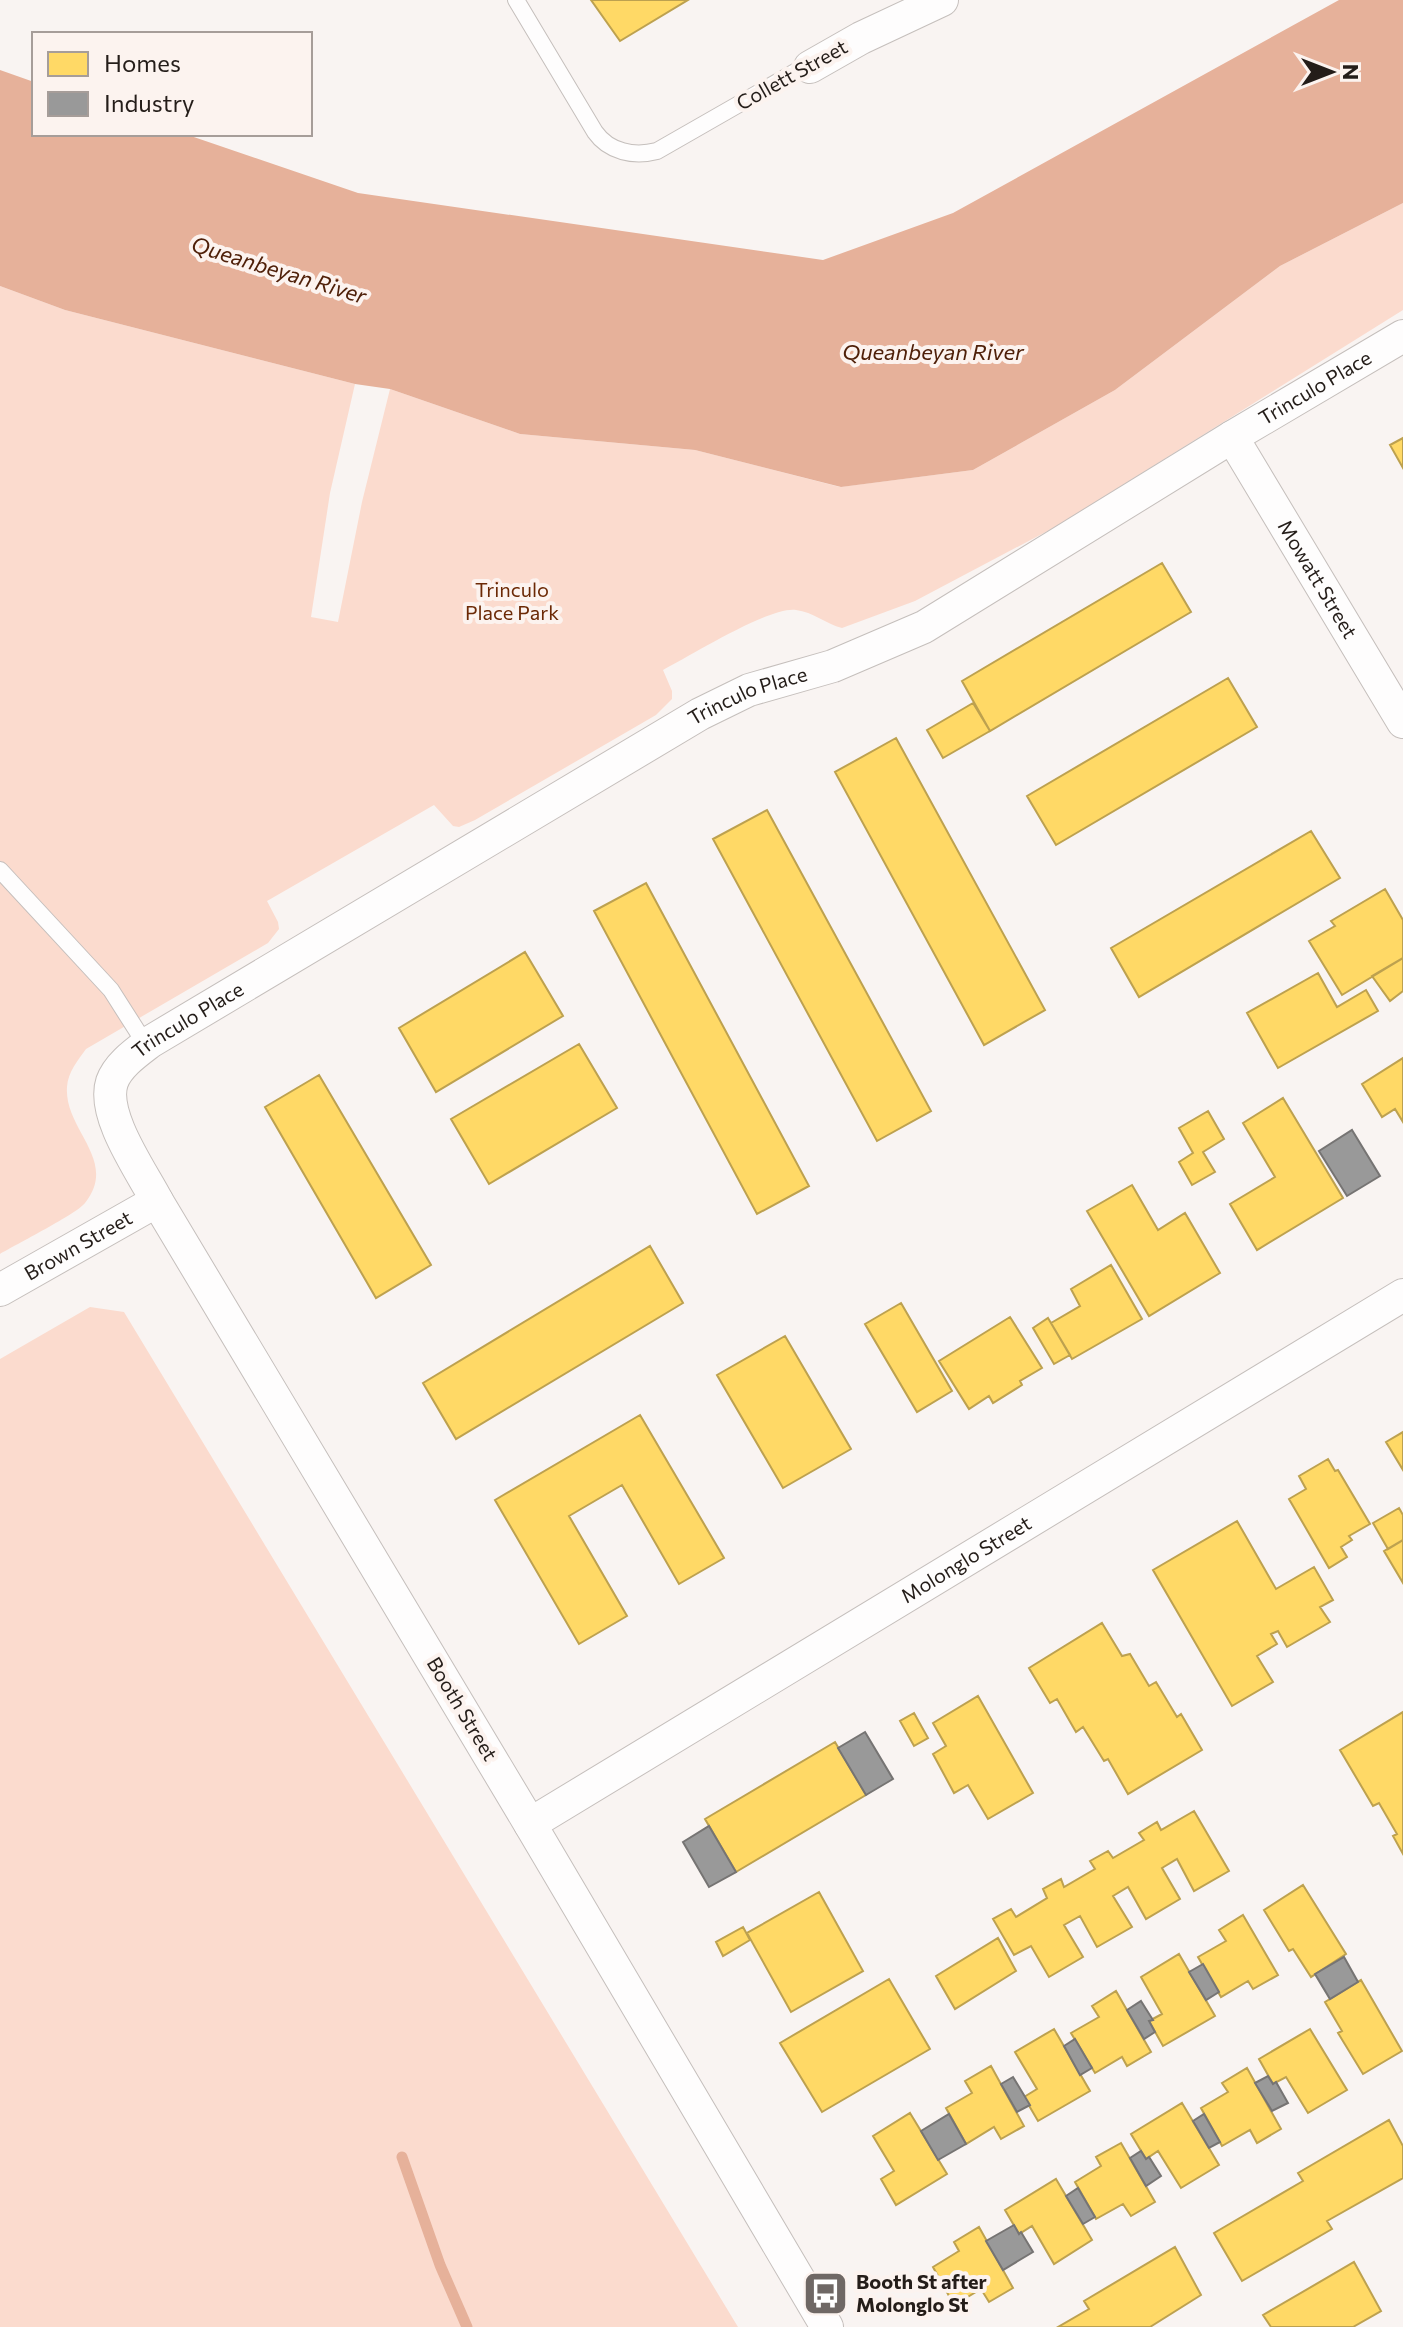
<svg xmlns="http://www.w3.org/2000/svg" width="1403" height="2327" font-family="Commissioner,sans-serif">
	<rect width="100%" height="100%" fill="#f9f4f2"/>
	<path fill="#fbdbce" d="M1403,203V310L1057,526L915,601L842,628C826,624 813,612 796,610C770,606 690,656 663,670L672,691V699L656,715L475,820L459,827L453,826L434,805L267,901L278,922L279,929L268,943L86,1049C78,1060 68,1072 67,1087C64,1130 119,1160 85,1203C78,1213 15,1245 0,1254V286L65,310L355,384L330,493L311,617L338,622L362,502L390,389L520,434L695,450L840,487L973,470L1115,390L1280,266Z
		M90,1307L124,1312L738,2327H0V1359Z"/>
	<path fill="#e6b19a" d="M1339,0H1403V203L1280,266L1115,390L973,470L841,487L695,450L520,434L390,389L355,384L65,310L0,286V70L34,82V134H185L358,193L823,260L953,213Z"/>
	<path fill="#ffd966" stroke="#bda14f" stroke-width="2" d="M591,0H688L620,41Z
		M1403,438V468L1390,445Z
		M1162,563L1191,612L990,731L962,681Z
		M1228,678L1257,727L1056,845L1027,796Z
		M973,703L990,731L943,758L927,730Z
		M896,738L1045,1010L984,1045L835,772Z
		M767,810L931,1111L877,1141L713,839Z
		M1311,831L1340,878L1139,997L1111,948Z
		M646,883L809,1186L757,1214L594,911Z
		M1385,889L1403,920V958L1342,995L1309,941L1335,926L1331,921Z
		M525,952L563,1016L436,1092L399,1028Z
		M1403,958V991L1390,1001L1372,976Z
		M1318,973L1337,1007L1366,990L1378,1011L1278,1068L1247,1013Z
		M579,1044L617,1108L489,1184L451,1119Z
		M1403,1058V1122L1395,1109L1382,1117L1362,1084Z
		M319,1075L431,1265L376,1298L265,1107Z
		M1283,1098L1343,1198L1257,1250L1230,1204L1275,1177L1243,1123Z
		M1208,1111L1224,1139L1203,1152L1215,1172L1192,1185L1179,1162L1193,1153L1179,1128Z
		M1132,1185L1158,1230L1185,1213L1220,1273L1149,1316L1087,1211Z
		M650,1246L683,1303L456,1439L423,1383Z
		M1111,1265L1142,1319L1072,1359L1051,1323L1080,1306L1071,1289Z
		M901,1303L952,1391L917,1412L865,1324Z
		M1010,1317L1042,1368L1020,1381L1022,1385L993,1403L989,1396L969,1409L939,1361Z
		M1048,1318L1070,1355L1054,1364L1033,1328Z
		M785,1336L851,1449L783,1488L717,1375Z
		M640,1415L724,1558L679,1584L622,1485L569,1516L627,1616L579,1644L495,1500Z
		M1403,1432V1470L1386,1442Z
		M1328,1459L1335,1471L1338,1470L1370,1524L1349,1536L1352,1540L1341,1547L1347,1557L1329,1568L1289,1499L1306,1489L1299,1476Z
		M1399,1508L1403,1515V1540L1388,1549L1373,1523Z
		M1237,1521L1276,1589L1314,1567L1333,1600L1320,1607L1330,1622L1287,1647L1278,1631L1271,1634L1277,1644L1257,1656L1273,1682L1232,1706L1153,1570Z
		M1403,1540V1583L1384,1551Z
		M1102,1623L1122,1656L1130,1654L1149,1686L1156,1682L1177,1717L1181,1714L1202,1750L1128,1794L1108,1759L1104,1761L1083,1727L1076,1732L1057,1699L1050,1703L1029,1668Z
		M978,1696L1033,1793L988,1819L968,1785L954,1793L933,1754L946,1746L933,1723Z
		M1403,1712V1854L1393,1836L1397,1834L1379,1803L1373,1806L1340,1750Z
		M914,1713L928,1738L914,1746L900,1721Z
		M835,1742L866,1795L736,1872L705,1819Z
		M1194,1811L1229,1871L1194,1891L1177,1859L1162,1868L1180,1899L1146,1919L1128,1887L1113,1896L1132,1927L1097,1947L1080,1916L1064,1925L1083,1957L1049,1977L1031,1946L1014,1955L993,1919L1011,1909L1016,1917L1047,1898L1043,1889L1061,1879L1064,1887L1095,1869L1090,1861L1108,1851L1113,1858L1144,1840L1139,1833L1157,1822L1161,1830Z
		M1303,1885L1346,1954L1311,1977L1293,1949L1289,1951L1264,1910Z
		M819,1892L863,1971L791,2012L747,1933Z
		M1243,1915L1278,1975L1253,1989L1248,1981L1221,1997L1198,1957L1226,1941L1219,1930Z
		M743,1927L750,1940L723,1956L716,1942Z
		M998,1938L1016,1971L955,2009L936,1976Z
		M1179,1954L1215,2016L1163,2046L1149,2021L1162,2014L1141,1977Z
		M889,1979L930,2049L822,2112L780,2043Z
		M1361,1980L1402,2051L1363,2074L1338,2033L1342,2031L1325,2002Z
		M1116,1991L1151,2052L1127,2066L1122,2057L1095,2073L1071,2033L1099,2017L1092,2006Z
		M1054,2029L1090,2091L1038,2121L1024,2097L1037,2089L1015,2052Z
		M1310,2029L1347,2090L1308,2113L1286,2077L1273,2084L1259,2059Z
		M991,2066L1024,2126L1001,2139L994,2127L966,2144L946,2108L972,2093L965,2081Z
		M1247,2068L1281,2129L1257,2143L1250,2130L1222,2146L1201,2108L1228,2092L1222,2083Z
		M1182,2103L1219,2165L1181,2188L1158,2151L1146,2159L1131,2134Z
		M910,2113L947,2174L896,2205L881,2179L894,2171L873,2136Z
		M1389,2120L1403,2146V2178L1327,2221L1332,2229L1242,2281L1214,2233L1303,2181L1298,2173Z
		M1121,2143L1155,2202L1131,2216L1123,2204L1096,2219L1075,2182L1101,2166L1096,2157Z
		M1056,2179L1092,2240L1054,2264L1032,2226L1019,2234L1005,2210Z
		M979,2227L1013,2288L989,2302L981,2289L954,2305L933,2267L959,2251L954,2242Z
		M1175,2247L1201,2295L1150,2327H1058L1089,2309L1084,2301Z
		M1354,2262L1381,2311L1353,2327H1271L1263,2315Z"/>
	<path fill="#999" stroke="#767473" stroke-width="2" d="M1352,1130L1380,1176L1347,1196L1319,1151Z
		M865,1732L893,1779L866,1795L838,1748Z
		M709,1826L736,1872L709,1887L683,1842Z
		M1344,1957L1358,1982L1330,1999L1315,1974Z
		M1203,1964L1219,1992L1206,2000L1189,1972Z
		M1141,2001L1153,2020L1149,2021L1155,2032L1144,2039L1127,2010Z
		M1075,2039L1092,2068L1080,2075L1064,2046Z
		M1268,2076L1273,2084L1276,2082L1288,2103L1272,2111L1255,2083Z
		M1013,2077L1030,2105L1017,2112L1001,2084Z
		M949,2114L966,2144L938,2160L921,2131Z
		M1204,2114L1220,2142L1209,2148L1193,2121Z
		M1141,2151L1146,2159L1149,2157L1161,2176L1146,2186L1130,2158Z
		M1078,2188L1095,2217L1083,2224L1066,2196Z
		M1014,2225L1019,2234L1021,2232L1033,2252L1003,2270L986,2241Z"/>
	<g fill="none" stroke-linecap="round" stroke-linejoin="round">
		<path stroke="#e6b19a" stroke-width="11" d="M402,2157L440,2265L467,2327"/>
		<defs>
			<path id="service" d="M516,0L595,132C609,152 634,157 657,151L802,68L810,67
				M0,870L111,990L146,1045"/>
			<g id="minor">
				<path d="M810,67L861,38L942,0"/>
				<path id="s1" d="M1232,437L1403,722"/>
				<path id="s2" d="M0,1290L157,1201"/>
				<path id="s3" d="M530,1824L1403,1295"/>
				<path id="s4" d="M827,2327L530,1824L157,1201C142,1172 101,1115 112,1082C118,1065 137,1052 150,1042L700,714L749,690L833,666L924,627L1232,437L1403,336"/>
			</g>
		</defs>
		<use href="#service" stroke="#c5bfbc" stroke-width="18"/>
		<use href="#minor" stroke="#c5bfbc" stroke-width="34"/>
		<use href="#service" stroke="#fefdfd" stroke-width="16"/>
		<use href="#minor" stroke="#fefdfd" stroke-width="32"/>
	</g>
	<defs>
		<symbol id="bus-square" viewBox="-11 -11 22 22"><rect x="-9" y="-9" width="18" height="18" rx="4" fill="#6f6865" stroke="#fcf3ef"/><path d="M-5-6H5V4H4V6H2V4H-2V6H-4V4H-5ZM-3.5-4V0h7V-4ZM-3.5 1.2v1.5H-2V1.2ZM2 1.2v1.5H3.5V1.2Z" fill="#fff"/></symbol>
	</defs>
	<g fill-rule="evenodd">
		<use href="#bus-square" x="800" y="2268" width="51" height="51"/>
	</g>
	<g text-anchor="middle" stroke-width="8" stroke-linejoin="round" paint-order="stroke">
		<g font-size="20" fill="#241d19" stroke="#fcf3ef">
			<text transform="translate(792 75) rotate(-29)" y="7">Collett Street</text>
			<text dy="7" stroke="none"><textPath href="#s4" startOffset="2836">Trinculo Place</textPath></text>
			<text dy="7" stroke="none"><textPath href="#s1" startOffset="166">Mowatt Street</textPath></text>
			<text dy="7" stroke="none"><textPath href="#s4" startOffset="2188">Trinculo Place</textPath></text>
			<text dy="7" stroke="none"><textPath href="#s4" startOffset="1540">Trinculo Place</textPath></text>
			<text dy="7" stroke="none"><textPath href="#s2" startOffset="90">Brown Street</textPath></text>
			<text dy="7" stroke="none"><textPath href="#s3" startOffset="510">Molonglo Street</textPath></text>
			<text transform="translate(462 1709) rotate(59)" y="7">Booth Street</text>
		</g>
		<g font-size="20" fill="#6b2905" stroke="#fcf3ef">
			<text x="512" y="597">Trinculo<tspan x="512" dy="23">Place Park</tspan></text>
		</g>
		<g font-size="20" font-weight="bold" fill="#241d19" stroke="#fcf3ef" text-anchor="start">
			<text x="856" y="2289">Booth St after<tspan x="856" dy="23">Molonglo St</tspan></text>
		</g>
		<g font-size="22" font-style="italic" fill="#4f2009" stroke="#fcf3ef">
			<text transform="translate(279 270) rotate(17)" y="8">Queanbeyan River</text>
			<text x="933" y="360">Queanbeyan River</text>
		</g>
	</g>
	<rect x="32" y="32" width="280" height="104" fill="#fcf3ef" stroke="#a69d99" stroke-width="2"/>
	<rect x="48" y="52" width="40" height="24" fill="#ffd966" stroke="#a69d99" stroke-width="2"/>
	<text x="104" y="72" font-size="24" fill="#241d19">Homes</text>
	<rect x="48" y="92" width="40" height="24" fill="#999999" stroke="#a69d99" stroke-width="2"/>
	<text x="104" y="112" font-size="24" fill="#241d19">Industry</text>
	<g transform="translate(1331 72) rotate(90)" stroke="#fcf3ef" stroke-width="6" paint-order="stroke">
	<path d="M0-6L14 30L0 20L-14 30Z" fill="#241d19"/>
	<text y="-12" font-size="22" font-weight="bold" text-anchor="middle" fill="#241d19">N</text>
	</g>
</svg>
